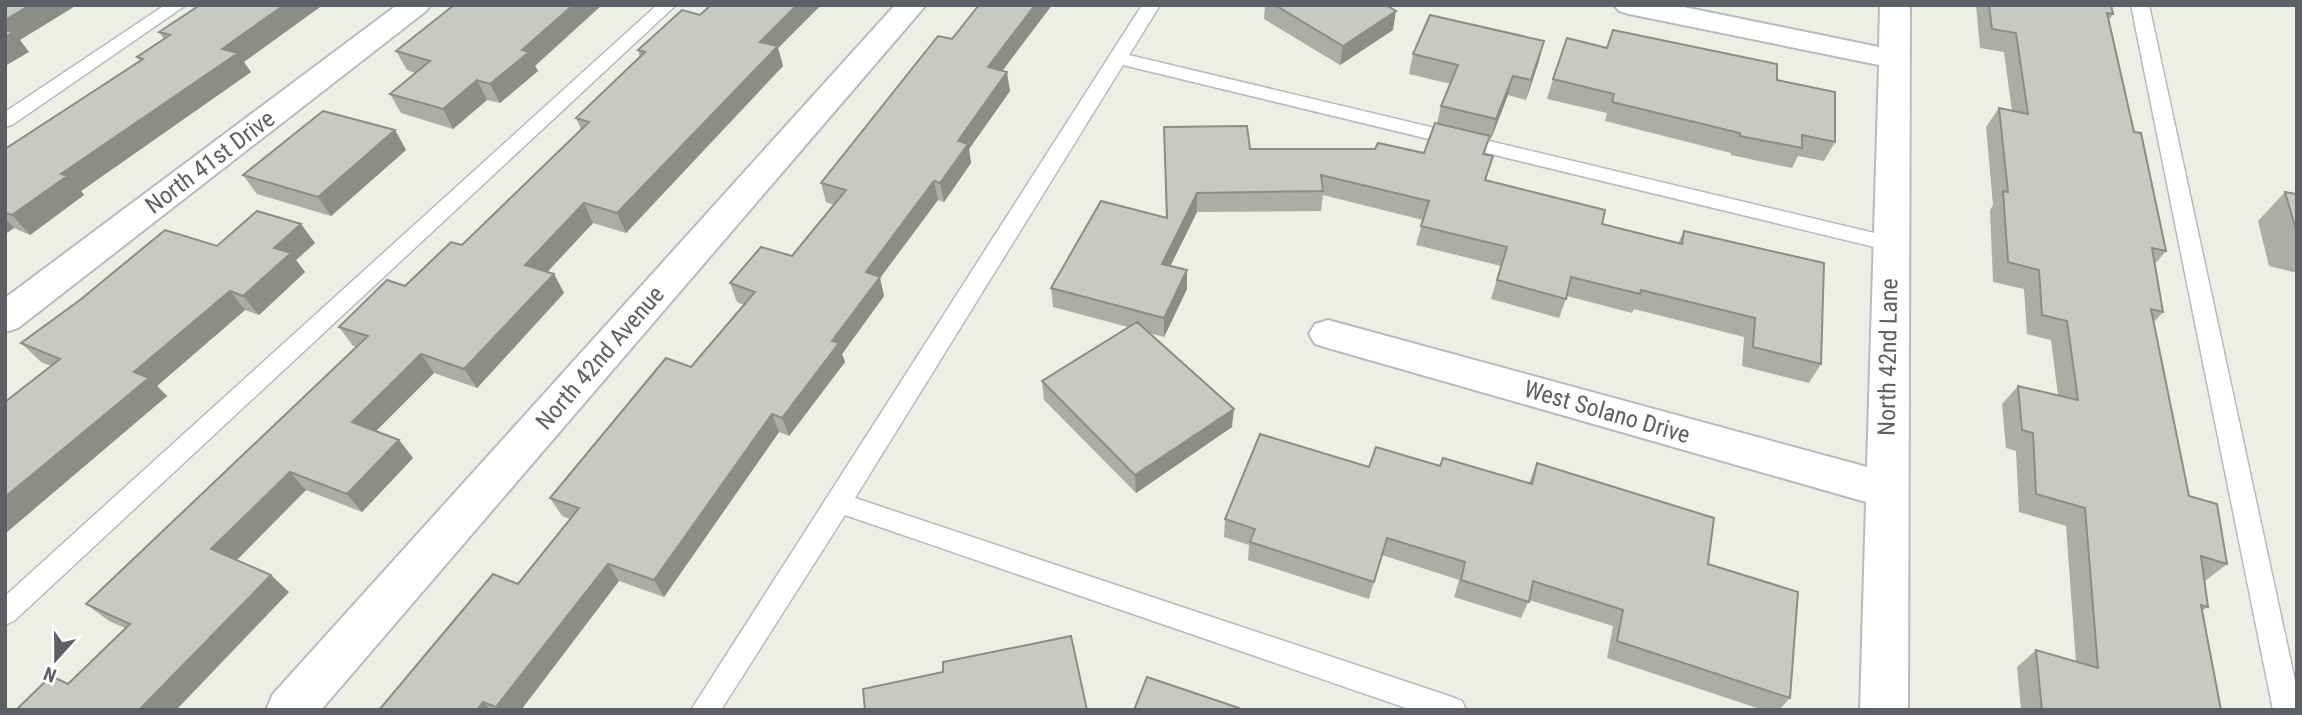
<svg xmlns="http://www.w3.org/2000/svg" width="2302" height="715" font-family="'Roboto Condensed',sans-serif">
	<rect width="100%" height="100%" fill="#efeee5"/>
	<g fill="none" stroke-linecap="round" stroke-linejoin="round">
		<defs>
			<path id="lane" d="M165,5H186L12,125L5,127V112Z
				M657,5H676L14,621L5,625V596Z
				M1142,5H1160L1129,55L1891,237L1898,239L1902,244L1898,249L1891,251L1123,65L855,498L1452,697L1462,701L1466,710H1412L845,515L721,710H691Z
				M2131,5H2149L2297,690V710H2273Z"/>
			<path id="street" d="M397,5H431L426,11L18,328L5,332V298Z
				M895,5H926L321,710H266L273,694Z
				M1614,5H1674L1879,47L1880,5H1910L1908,710H1860L1866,502L1328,348L1315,344L1309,334L1315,324L1328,320L1867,467L1879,65L1629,14L1619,11Z"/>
		</defs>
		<use href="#lane" stroke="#b7babf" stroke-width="3"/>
		<use href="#street" stroke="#b7babf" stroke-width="4"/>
		<use href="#lane" fill="#fff" fill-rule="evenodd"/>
		<use href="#street" fill="#fff" fill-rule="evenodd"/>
	</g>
	<path fill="#aeaca7" d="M200,5L251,72L81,191L84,195L30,235L14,228L5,234V149L140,61L137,57L164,39L159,32Z
		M711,5H821L778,48L783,66L626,233L593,223L547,272L554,274L564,293L477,388L434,373L376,431L399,440L413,458L362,512L306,490L236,560L289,592L176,710H16L68,684L125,628L109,621L86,604L357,347L353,346L339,327L405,286L462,245L581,129L576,118L640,57L638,50L700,15Z
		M979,5H1052L1002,71L1010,91L969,149L971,163L944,202L938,200L880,278L884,296L842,354L845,362L789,436L779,432L664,597L619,581L521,710H379L518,584L570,519L562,516L550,498L691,367L744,305L737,302L730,283L792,256L834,205L826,202L821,183L952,39Z
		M1265,5H1386L1393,30L1340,65L1264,19Z
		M1976,5H2111L2113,14L2109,20L2134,132L2166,251L2155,264L2163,312L2154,322L2189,496L2227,564L2205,581H2204L2208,607L2202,611L2221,710H2021L2017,667L2036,650L2076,662L2066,526L2019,512L2016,451L2006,448L2002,404L2018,386L2058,395L2051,340L2027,334L2024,289L1993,282L1990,210L1993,205L1986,127L1999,108L2012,111L2004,52L1980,48Z
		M1607,48L1777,80L1835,142L1824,161L1798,156L1792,168L1731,155V153L1605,121L1607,113L1547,99L1553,79Z
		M396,51L535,66L538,71L500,103L487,100L453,129L401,113L390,94L415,73L407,70Z
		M1413,54L1539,61L1526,100L1508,95L1491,139L1489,138L1485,154L1486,180L1602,224L1678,243L1684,231L1821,364L1809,383L1742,366L1744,337L1634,309L1632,313L1567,296L1559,318L1491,299L1501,266L1416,245L1423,220L1323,195L1321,211L1197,212L1170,266L1187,270V289L1164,337L1149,333L1232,427L1136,493L1044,400L1042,381L1128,327L1053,307L1051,288L1166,217L1164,127L1250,149L1424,153L1437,123L1441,106L1451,84L1409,74Z
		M395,130L406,150L331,216L257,194L243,175Z
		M2285,192L2297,194V273L2269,266L2258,221Z
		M315,243L296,260L305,272L259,315L245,310L157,386L167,396L7,532L5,531V402L51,366L41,362L21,343L217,246Z
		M1537,463L1708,564L1790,698L1779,710H1763L1607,658L1613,626L1529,600L1521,618L1454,597L1459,580L1382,555L1369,599L1248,560L1249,545L1224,537L1225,519L1369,467L1440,466L1529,483Z"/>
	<path fill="#8d8c88" d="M30,5H77L20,40L29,52L5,66V20Z
		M284,5H323L244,62L251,72L81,191L84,195L30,235L12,215L61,174L222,49Z
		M573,5H602L535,66L538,71L500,103L490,84L522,50Z
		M797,5H821L778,48L783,66L626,233L617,213L760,42Z
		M1035,5H1052L990,87L988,67Z
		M1396,11L1393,30L1340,65L1343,46Z
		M1544,41L1539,61L1526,100L1531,80Z
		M1007,72L1010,91L969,149L971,163L944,202L940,183L958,141Z
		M1513,76L1508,95L1491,139L1496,119Z
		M477,80L487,100L453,129L443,109Z
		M395,130L406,150L331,216L318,197Z
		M934,181L938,200L880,278L884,296L842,354L845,362L789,436L782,418L832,341L866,272Z
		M1197,193V212L1162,283V264Z
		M584,203L593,223L536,284L525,265Z
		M5,219L14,228L5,234Z
		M301,224L315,243L296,260L305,272L259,315L243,296L274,248Z
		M1187,270V289L1164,337V318Z
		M554,274L564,293L477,388L464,369Z
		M230,291L245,310L157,386L167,396L7,532L5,531V497L134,372Z
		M421,354L434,373L367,440L352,422Z
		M1234,409L1232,427L1136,493L1135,475Z
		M772,414L779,432L664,597L654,580Z
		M399,440L413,458L362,512L347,494Z
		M290,472L306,490L230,567L211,549Z
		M608,564L619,581L521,710H499L496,707Z
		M271,575L289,592L176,710H139Z
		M483,702L491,710H477Z"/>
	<path fill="#cac8c2" stroke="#8d8c88" stroke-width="2" d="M5,5H30L5,20Z
		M200,5H284L222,49L238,53L61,174L67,176L12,215L5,213V149L143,59L137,57L170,35L159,32Z
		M454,5H573L522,50L529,52L490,84L477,80L443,109L390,94L430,61L396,51Z
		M711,5H797L760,42L778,46L617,213L584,203L525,265L554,274L464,369L421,354L352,422L399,440L347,494L290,472L211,549L271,575L139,710H16L51,676L68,684L130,624L86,604L368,336L339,327L387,280L405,286L451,242L462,245L589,122L576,118L645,52L638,50L682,10L700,15Z
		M979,5H1035L988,67L1007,72L958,141L968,144L940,183L934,181L866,272L880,277L832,341L839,343L782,418L772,414L654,580L608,564L496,707L483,702L477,710H379L493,574L518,584L579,508L550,498L666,358L691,367L755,292L730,283L761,247L792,256L846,190L821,183L938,36L952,39Z
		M1275,5H1386L1396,11L1343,46Z
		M1989,5H2111L2113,14L2107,13L2134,132L2141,133L2166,251L2152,248L2163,312L2151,309L2189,496L2217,504L2227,564L2201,556L2208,607L2201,605L2221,710H2042L2036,650L2098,668L2085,508L2036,494L2033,433L2022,430L2018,386L2078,400L2067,321L2042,315L2039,270L2008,262L2003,191L2008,192L1999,108L2028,114L2016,33L1992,29Z
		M1430,15L1544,41L1531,80L1513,76L1496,119L1441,106L1458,65L1413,54Z
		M5,30L13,32L5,37Z
		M1613,30L1777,64V80L1835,92V142L1802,135V148L1740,136V133L1612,102L1614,94L1553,79L1567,38L1607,48Z
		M323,111L395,130L318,197L243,175Z
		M1435,123L1490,136L1483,154L1493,156L1485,180L1605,210L1602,224L1682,244L1684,231L1824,263L1821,364L1753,347L1755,318L1641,290L1640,294L1571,277L1566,299L1497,280L1507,247L1421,226L1429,201L1321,175L1323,191L1197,193L1162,264L1187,270L1164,318L1051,288L1101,201L1167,218L1164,127L1247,126L1250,149H1375L1378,143L1424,153Z
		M2285,192L2297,194V233Z
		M257,211L301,224L274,248L291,253L243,296L230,291L134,372L149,378L5,497V402L60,359L21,343L80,300L165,230L217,246Z
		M1137,322L1234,409L1135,475L1042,381Z
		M1260,434L1369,467L1376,447L1440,466L1443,458L1532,484L1537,463L1714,518L1708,564L1798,592L1790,698L1617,641L1623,610L1533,581L1529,602L1461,580L1465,562L1387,538L1374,582L1250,542L1255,529L1225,519Z
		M1071,636L1087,710H865L863,689L943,672V662Z
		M1147,677L1239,708V710H1134Z"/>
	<g text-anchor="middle" stroke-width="5" stroke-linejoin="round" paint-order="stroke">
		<g font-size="24" fill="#5c6065" stroke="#fff">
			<text transform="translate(210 162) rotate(-37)" y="8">North 41st Drive</text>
			<text transform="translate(1888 357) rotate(-89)" y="8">North 42nd Lane</text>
			<text transform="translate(600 358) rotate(-49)" y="8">North 42nd Avenue</text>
			<text transform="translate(1607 412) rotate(16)" y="8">West Solano Drive</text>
		</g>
	</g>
	<rect width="2302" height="715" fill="none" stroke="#5c6065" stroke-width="14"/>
	<g transform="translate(56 659) rotate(201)" stroke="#ffffff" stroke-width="5" paint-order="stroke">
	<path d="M0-5L12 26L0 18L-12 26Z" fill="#5c6065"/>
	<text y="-10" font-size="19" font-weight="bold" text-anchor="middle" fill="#5c6065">N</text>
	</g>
</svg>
